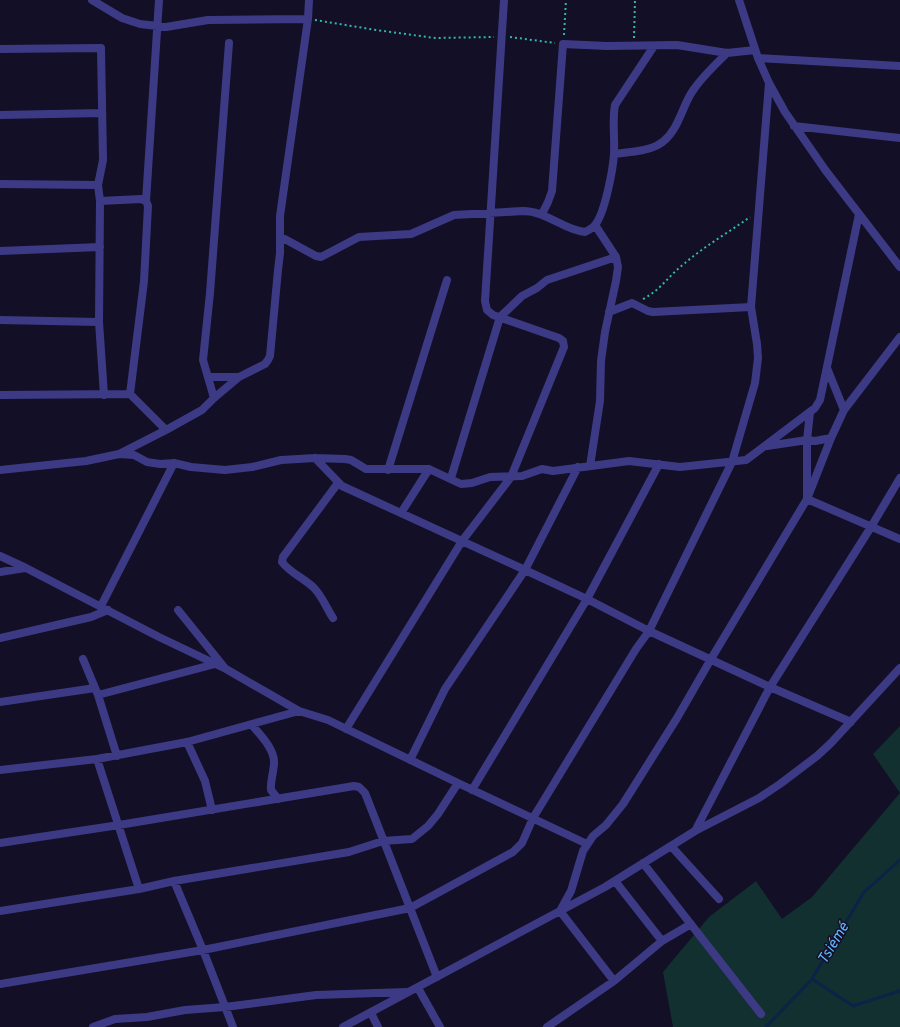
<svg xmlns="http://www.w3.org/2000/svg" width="900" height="1027" font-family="Overpass,sans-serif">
	<rect width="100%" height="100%" fill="#130f26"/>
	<path fill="#12302f" d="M900,726V1027H673L663,972L709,917L756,881L782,919L812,897L900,793L873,754Z"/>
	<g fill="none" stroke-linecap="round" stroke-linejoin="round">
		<path stroke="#0c2248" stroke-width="3" d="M812,979L853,1006L900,991
			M766,1027L812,979L864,892L900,860"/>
		<path stroke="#2fb8b0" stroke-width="2" stroke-dasharray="2 3" stroke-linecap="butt" d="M315,20L376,30L435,38L494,37
			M564,35L566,0
			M510,37L555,43
			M634,38L635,0
			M643,299C661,290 670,274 685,263C705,246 729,232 750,217"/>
		<path stroke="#3d3a85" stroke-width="8" d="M92,0L122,18L140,24L166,27L208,20L308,19
			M739,0L758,58L769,83L785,112L826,171L900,267
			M0,49L101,48L103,160L98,185L100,201L99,322L104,395
			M758,58L900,66
			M0,115L102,113
			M794,126L900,138
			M614,154C645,150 665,152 679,119C684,109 687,98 694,89C703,76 716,64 727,53
			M0,184L98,185
			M100,201L141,199L146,201L148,206L144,281L130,394
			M146,201L159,0
			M542,214L548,202L552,191L563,44L607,46L677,45L727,53L755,50
			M281,237L316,256L321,257L359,237L411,234L454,215L523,211C547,211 563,230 585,232C589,230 593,228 595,225C605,213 613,169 614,154C615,137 612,121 615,105L654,46
			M0,251L100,247
			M609,312L632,303L648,311L653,312L751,307
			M0,320L99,322
			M827,368L844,410
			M208,377H239
			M0,395L130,394L166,430
			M214,398L203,360L210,293L229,43
			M810,412L807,440V499L900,539
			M767,446L807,440L815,441L831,438
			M119,454L166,430L202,410L214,398L239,377L265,364L268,360L270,356L278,270L280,253V216L308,19L309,0
			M315,458L342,486L525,570L587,599L649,631L770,687L851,722
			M590,466L600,401L601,361L605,332L616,281L618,267L616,257L595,225
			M0,470L86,461L119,454L134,455L147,462L160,464L174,463L191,467L225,470L252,467L281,460L315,458L345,459L351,460L366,469H429L461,484L472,483L490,477L522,476L542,469L553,471L629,461L680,467L746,460L815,408L820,400L859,214
			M388,470L447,280
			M451,478L500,317L522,296L537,288L547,280L616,257
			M401,513L429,469
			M0,556L26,568L159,637L226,669L299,711L328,720L458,783L587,844
			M0,572L25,568
			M101,606L174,463
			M178,610L224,667
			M333,618C327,609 322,596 314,588C304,578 290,573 282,562L283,557L338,483
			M0,638L91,617L108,610
			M83,659L98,695L117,756
			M98,695L215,664
			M0,702L95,688
			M252,725C260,735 274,748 274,762C274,772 270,781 271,790L278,799
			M346,729L462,541L511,477L564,347L563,341L559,338L493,315L487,310L485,301L504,0
			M187,742L205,781L212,810
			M97,759L139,889
			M410,760L445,689L525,570L578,467
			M0,770L97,759L187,742L299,711
			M472,790L587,599L659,464
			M695,831L770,687L871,527L900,478
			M0,843L119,825L354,786L359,787L365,793L437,977
			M671,846L719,899
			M643,863L761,1014
			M174,881L203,950L233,1027
			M615,881L662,941
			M0,911L139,889L174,881L349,852L383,841L412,839L428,826L438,814L458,783
			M614,981L560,911L571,891L583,851L593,836L606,825L623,804L677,718L711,659L807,499L831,438L844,410L900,337
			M0,984L203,950L410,908L513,852L522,843L533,818L636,649L649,631L732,462L755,383L758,358L757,344L751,307L769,83
			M418,988L440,1027
			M371,1013L378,1027
			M93,1027L115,1019L147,1017L185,1010L225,1007L316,995L407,992
			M343,1027L605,887L695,831L759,798L780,784L817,756L831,743L900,668
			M547,1027L614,981L662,941L691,924"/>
	</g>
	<g text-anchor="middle" stroke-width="3" stroke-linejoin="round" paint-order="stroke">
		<g font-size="15" font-style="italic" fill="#62b6ff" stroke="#130f26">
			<text transform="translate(833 943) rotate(-59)" y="5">Tsiémé</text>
		</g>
	</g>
</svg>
